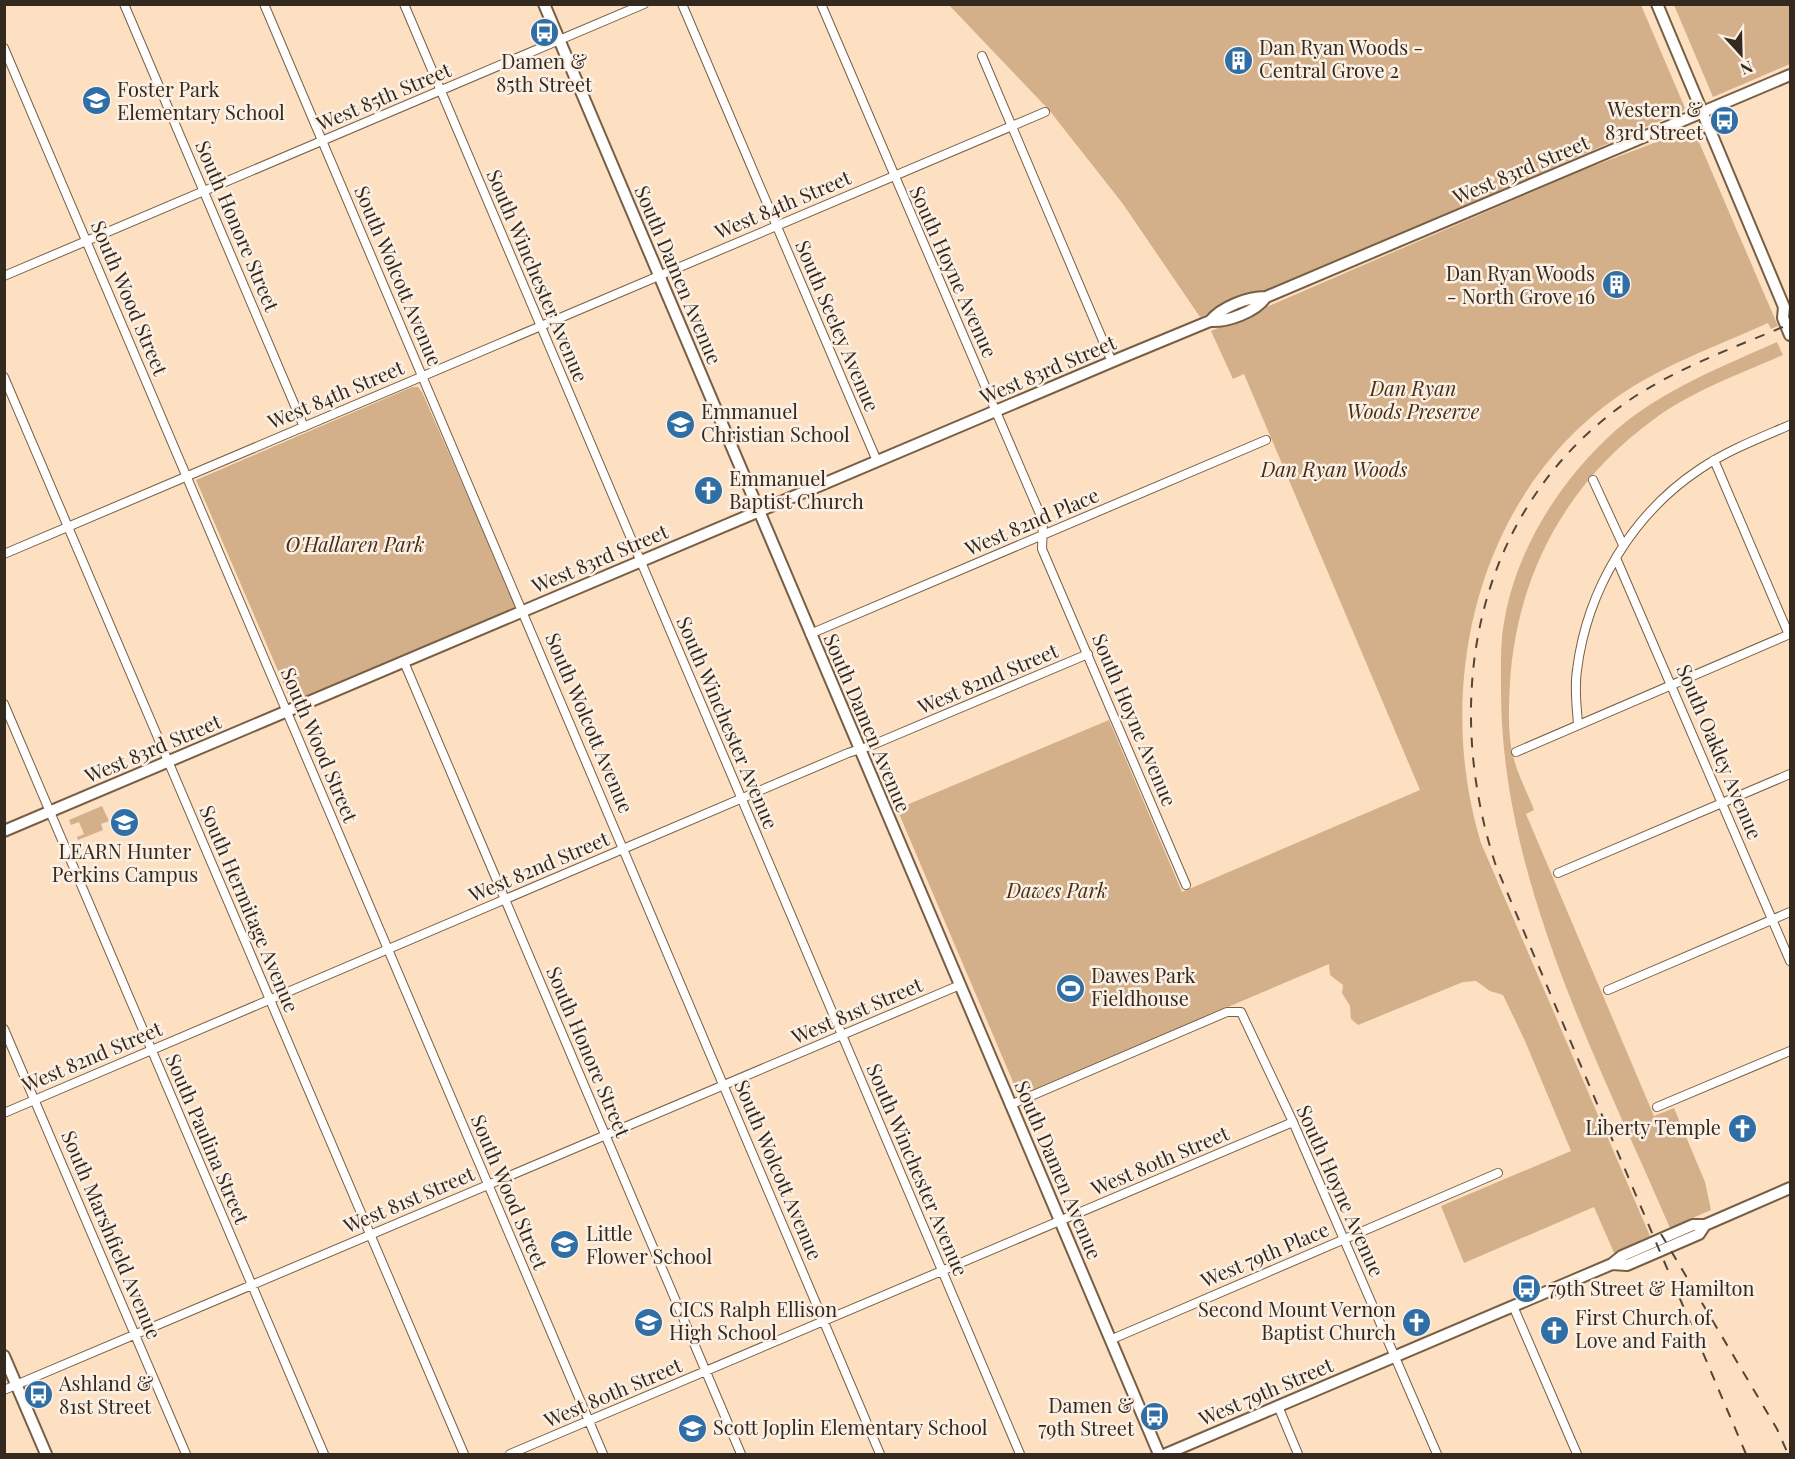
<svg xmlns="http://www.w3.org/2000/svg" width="1795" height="1459" font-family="'Playfair Display',serif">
	<rect width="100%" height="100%" fill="#fde0c2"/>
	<path fill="#d3b08a" d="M949,5H1641L1685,108L1683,111L1319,269L1200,317L1123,204L1049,110Z
		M1674,5H1790V64L1713,97Z
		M1693,128L1778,326L1771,329L1768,323C1717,346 1663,365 1617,397C1477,495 1433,686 1481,843L1650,1236L1639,1241L1640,1244L1615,1255L1594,1207L1464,1263L1441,1206L1571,1151L1525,1041L1503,995L1490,991L1476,981L1463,982L1358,1025L1351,1019L1350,1006L1342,993L1343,985L1330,975L1329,964L1019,1096L897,809L1109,720L1182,892L1420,790L1244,374L1233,379L1211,331L1583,170Z
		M1777,342L1783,355C1740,374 1695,390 1657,417C1567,481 1517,574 1510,682C1509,706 1507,736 1514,759C1518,776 1528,793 1534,810L1526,814L1654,1116L1674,1108L1705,1182L1711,1210L1670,1228C1597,1058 1501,879 1501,690C1501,666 1500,640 1505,617C1518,546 1562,478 1616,430C1662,390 1721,367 1777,342Z
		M412,387H418L422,392L514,602V609L298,702L291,701L196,480Z
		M102,806L109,821L101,824L103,830L78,840L77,837L84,834L79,822L71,825L69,820Z"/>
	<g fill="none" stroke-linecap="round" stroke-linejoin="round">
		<defs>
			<path id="street" d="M124,4L304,427
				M264,4L880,1454
				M404,4L1020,1454
				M682,4L877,461
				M821,4L1043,521L1042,549L1186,885
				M4,48L603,1454
				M982,56L1112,362
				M4,276L644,4
				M4,377L464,1454
				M1714,460L1789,635
				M1593,480L1623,545
				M4,554L1045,112
				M1616,558L1790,961
				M810,634L1266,440
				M404,662L741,1454
				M4,704L324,1454
				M1578,725C1577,707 1574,689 1577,670C1587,590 1632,514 1700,469C1728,450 1760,438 1790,425
				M1516,752L1790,634
				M1558,873L1790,774
				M1608,990L1790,912
				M4,1029L186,1454
				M1010,1105L1227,1012H1241L1293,1122L1437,1454
				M1657,1107L1790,1051
				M4,1113L848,753L870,746L1088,654
				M1513,1306L1577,1454
				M1110,1340L1498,1173
				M4,1390L960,985
				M1278,1406L1298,1454
				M510,1454L1293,1122"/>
			<path id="secondary" d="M544,4L1159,1454
				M1657,4L1784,307L1783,318L1790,335
				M1210,321C1222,307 1247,297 1266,297L1790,75
				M4,831L1123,357L1210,321C1228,322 1255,312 1266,297
				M1612,1264L1627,1265L1699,1234L1705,1225
				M4,1356L46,1454
				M1166,1454L1612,1264L1622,1256L1693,1225H1705L1790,1188"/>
		</defs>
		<use href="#street" stroke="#785f44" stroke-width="10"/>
		<use href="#secondary" stroke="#785f44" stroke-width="14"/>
		<use href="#street" stroke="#fff" stroke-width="8"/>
		<use href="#secondary" stroke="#fff" stroke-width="10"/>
		<path stroke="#534638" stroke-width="2" stroke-dasharray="10 10" stroke-linecap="butt" d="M1661,1234L1777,1429L1788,1454
			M1746,1454L1496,866C1439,693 1477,502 1634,397C1682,366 1738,346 1790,324"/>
	</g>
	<defs>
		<symbol id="bus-disc" viewBox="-11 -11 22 22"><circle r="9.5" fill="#306fa6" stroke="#fcf0e4"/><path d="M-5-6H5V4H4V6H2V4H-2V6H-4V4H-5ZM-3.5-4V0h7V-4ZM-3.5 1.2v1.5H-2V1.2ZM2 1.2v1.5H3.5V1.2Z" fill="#fff"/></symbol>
		<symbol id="building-disc" viewBox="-11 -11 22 22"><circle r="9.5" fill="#306fa6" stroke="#fcf0e4"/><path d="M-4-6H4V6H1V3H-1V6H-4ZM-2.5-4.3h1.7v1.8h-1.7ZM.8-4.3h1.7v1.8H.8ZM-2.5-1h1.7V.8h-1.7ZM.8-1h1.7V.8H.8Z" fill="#fff"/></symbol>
		<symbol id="school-disc" viewBox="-11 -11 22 22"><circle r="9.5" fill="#306fa6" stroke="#fcf0e4"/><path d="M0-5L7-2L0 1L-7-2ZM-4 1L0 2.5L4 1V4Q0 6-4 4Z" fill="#fff"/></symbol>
		<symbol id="church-disc" viewBox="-11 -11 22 22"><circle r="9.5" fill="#306fa6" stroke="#fcf0e4"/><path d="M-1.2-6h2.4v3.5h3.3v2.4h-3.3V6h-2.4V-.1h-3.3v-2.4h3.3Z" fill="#fff"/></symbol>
		<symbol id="stadium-disc" viewBox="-11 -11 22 22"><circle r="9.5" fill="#306fa6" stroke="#fcf0e4"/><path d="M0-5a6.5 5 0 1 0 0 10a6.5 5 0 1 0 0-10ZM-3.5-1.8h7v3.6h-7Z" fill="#fff"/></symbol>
	</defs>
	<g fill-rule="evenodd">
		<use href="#bus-disc" x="528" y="16" width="33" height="33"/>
		<use href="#building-disc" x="1222" y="44" width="33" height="33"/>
		<use href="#school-disc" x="80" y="84" width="33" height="33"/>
		<use href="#bus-disc" x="1708" y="104" width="33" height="33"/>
		<use href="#building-disc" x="1600" y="268" width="33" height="33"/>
		<use href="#school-disc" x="664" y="408" width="33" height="33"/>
		<use href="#church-disc" x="692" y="474" width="33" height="33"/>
		<use href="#school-disc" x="108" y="806" width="33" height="33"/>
		<use href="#stadium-disc" x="1054" y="972" width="33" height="33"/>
		<use href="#church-disc" x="1726" y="1112" width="33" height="33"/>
		<use href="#school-disc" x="548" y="1228" width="33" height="33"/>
		<use href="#bus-disc" x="1510" y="1272" width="33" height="33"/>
		<use href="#school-disc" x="632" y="1306" width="33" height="33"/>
		<use href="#church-disc" x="1400" y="1306" width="33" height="33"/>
		<use href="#church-disc" x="1538" y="1314" width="33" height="33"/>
		<use href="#bus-disc" x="22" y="1378" width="33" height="33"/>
		<use href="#bus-disc" x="1138" y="1400" width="33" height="33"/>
		<use href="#school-disc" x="676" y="1412" width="33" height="33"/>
	</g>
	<g text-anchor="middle" stroke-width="5" stroke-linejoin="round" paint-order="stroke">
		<g font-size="20" fill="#34291e" stroke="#fcf0e4" text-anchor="start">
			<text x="1259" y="55">Dan Ryan Woods -<tspan x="1259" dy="23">Central Grove 2</tspan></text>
			<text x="544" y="69" text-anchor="middle">Damen &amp;<tspan x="544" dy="23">85th Street</tspan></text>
			<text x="117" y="97">Foster Park<tspan x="117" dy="23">Elementary School</tspan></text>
			<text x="1703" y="117" text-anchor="end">Western &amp;<tspan x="1703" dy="23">83rd Street</tspan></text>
			<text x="1595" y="281" text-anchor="end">Dan Ryan Woods<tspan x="1595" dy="23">- North Grove 16</tspan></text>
			<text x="701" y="419">Emmanuel<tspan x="701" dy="23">Christian School</tspan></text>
			<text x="729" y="486">Emmanuel<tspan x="729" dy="23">Baptist Church</tspan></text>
			<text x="125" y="859" text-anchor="middle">LEARN Hunter<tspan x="125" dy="23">Perkins Campus</tspan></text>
			<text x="1091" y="983">Dawes Park<tspan x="1091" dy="23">Fieldhouse</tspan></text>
			<text x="1721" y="1135" text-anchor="end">Liberty Temple</text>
			<text x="586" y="1241">Little<tspan x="586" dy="23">Flower School</tspan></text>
			<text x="1548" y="1296">79th Street &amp; Hamilton</text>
			<text x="669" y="1317">CICS Ralph Ellison<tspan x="669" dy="23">High School</tspan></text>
			<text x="1396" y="1317" text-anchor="end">Second Mount Vernon<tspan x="1396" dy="23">Baptist Church</tspan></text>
			<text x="1575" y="1325">First Church of<tspan x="1575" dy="23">Love and Faith</tspan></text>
			<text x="59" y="1391">Ashland &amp;<tspan x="59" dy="23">81st Street</tspan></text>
			<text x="1134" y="1413" text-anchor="end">Damen &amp;<tspan x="1134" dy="23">79th Street</tspan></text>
			<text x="713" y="1435">Scott Joplin Elementary School</text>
		</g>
		<g font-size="20" fill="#34291e" stroke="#fcf0e4">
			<text transform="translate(384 97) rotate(-23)" y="7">West 85th Street</text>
			<text transform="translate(1521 170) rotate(-23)" y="7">West 83rd Street</text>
			<text transform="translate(783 205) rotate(-23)" y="7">West 84th Street</text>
			<text transform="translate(237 226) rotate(67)" y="7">South Honore Street</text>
			<text transform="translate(953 272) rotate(66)" y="7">South Hoyne Avenue</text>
			<text transform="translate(678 275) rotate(67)" y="7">South Damen Avenue</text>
			<text transform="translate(398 276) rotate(67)" y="7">South Wolcott Avenue</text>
			<text transform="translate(537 276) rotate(67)" y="7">South Winchester Avenue</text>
			<text transform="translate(129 298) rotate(67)" y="7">South Wood Street</text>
			<text transform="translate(837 326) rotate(67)" y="7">South Seeley Avenue</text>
			<text transform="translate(1048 370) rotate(-23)" y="7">West 83rd Street</text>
			<text transform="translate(336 395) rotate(-23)" y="7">West 84th Street</text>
			<text transform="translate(1032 522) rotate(-23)" y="7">West 82nd Place</text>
			<text transform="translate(600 559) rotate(-23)" y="7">West 83rd Street</text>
			<text transform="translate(988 679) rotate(-23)" y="7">West 82nd Street</text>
			<text transform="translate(1134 720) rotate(67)" y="7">South Hoyne Avenue</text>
			<text transform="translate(589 723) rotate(67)" y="7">South Wolcott Avenue</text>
			<text transform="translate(727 723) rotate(67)" y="7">South Winchester Avenue</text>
			<text transform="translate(867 723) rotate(67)" y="7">South Damen Avenue</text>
			<text transform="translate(319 745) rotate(67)" y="7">South Wood Street</text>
			<text transform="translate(153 749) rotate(-23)" y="7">West 83rd Street</text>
			<text transform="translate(1719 752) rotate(67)" y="7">South Oakley Avenue</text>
			<text transform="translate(539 867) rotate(-23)" y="7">West 82nd Street</text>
			<text transform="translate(249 909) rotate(67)" y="7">South Hermitage Avenue</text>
			<text transform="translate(857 1011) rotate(-23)" y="7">West 81st Street</text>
			<text transform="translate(588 1052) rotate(67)" y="7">South Honore Street</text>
			<text transform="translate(92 1057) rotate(-23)" y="7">West 82nd Street</text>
			<text transform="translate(207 1139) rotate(67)" y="7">South Paulina Street</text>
			<text transform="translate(1160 1161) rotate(-23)" y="7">West 80th Street</text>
			<text transform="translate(778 1170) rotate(67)" y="7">South Wolcott Avenue</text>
			<text transform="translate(917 1170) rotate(67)" y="7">South Winchester Avenue</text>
			<text transform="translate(1058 1170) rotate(67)" y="7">South Damen Avenue</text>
			<text transform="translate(1340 1191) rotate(66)" y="7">South Hoyne Avenue</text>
			<text transform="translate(509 1192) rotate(67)" y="7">South Wood Street</text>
			<text transform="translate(409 1200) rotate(-23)" y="7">West 81st Street</text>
			<text transform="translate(111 1235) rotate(67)" y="7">South Marshfield Avenue</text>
			<text transform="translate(1265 1255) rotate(-23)" y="7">West 79th Place</text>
			<text transform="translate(1266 1392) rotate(-23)" y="7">West 79th Street</text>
			<text transform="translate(613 1393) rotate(-23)" y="7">West 80th Street</text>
		</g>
		<g font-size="20" font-style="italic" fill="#442d14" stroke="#fcf0e4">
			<text x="1413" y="396">Dan Ryan<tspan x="1413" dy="23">Woods Preserve</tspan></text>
			<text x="1334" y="477">Dan Ryan Woods</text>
			<text x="355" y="552">O'Hallaren Park</text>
			<text x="1057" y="898">Dawes Park</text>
		</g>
	</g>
	<rect width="1795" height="1459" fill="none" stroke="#34291e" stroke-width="12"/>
	<g transform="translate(1741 54) rotate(158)" stroke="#fcf0e4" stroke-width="4.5" paint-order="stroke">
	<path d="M0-4.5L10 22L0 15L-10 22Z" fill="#34291e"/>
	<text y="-9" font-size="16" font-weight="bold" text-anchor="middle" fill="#34291e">N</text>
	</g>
</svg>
